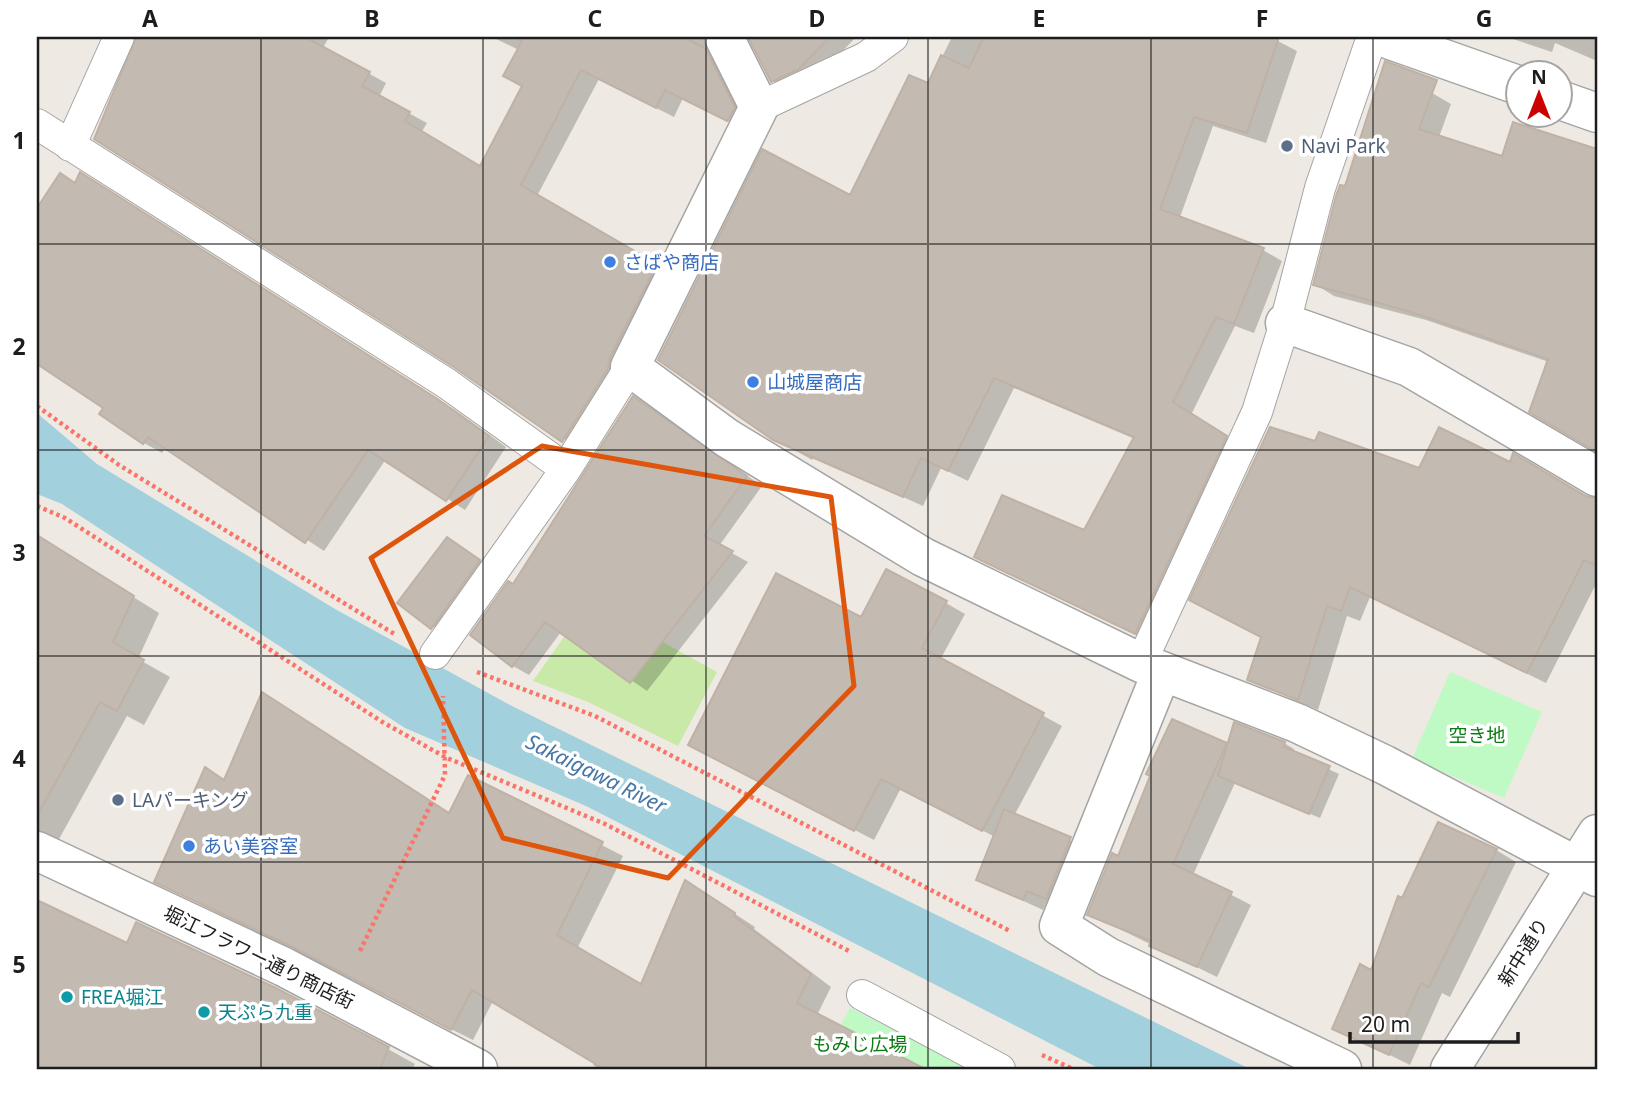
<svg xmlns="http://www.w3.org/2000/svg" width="1634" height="1106" font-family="'Noto Sans','Noto Sans JP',sans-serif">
	<rect width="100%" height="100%" fill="#eeeae3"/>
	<path fill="#c9e9a8" d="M578,617L650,635L717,672L678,746L588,702L533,681Z"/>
	<path fill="#bff9c3" d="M1450,672L1542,712L1504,798L1412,759Z
		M850,1008L970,1069H817Z"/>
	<path fill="#a3d0dd" d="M37,413L97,464L335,609L512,706L1250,1069H1100L586,806L405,728L62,504L37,494Z"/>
	<path fill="#0003" d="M137,37H329L323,48L386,83L379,97L427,123L421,133L481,168L523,86L519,50L492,37H722L745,130L683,98L674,117L599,79L537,196L673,275L581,450L456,367L137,45Z
		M748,37H856L817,78L790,91L772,81Z
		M952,37H1270L1297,51L1266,143L1213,126L1180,217L1263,250L1282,261L1254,333L1235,326L1191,415L1245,449L1155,644L976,557L1085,533L1135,439L1014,388L968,481L941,468L923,506L814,457L812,460L740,418L660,360L851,197L928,85Z
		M1507,37H1597V61L1555,43L1552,52Z
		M1432,93L1451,104L1439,137L1503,159L1514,124L1597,151V450L1531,411L1549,362L1426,320L1334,296L1315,284L1346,189Z
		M60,175L77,184L98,185L455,410L506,447L465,510L386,459L324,551L166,447L162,453L144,443L37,352V211Z
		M649,408L762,486L719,546L748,562L647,691L561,632L529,675L513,666L514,586Z
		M1316,444L1420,470L1597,500V582L1546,683L1370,597L1360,621L1347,616L1318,710L1249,680Z
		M37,537L159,613L138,659L170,677L144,725L127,716L37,879Z
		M447,539L499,573L452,639L399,603Z
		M946,603L965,614L940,660L1062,726L1014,816L1091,850L1067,909L1047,901L1043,910L978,880L995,837L901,788L874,840L710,755L861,620Z
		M263,694L450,814L469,777L623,856L577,949L641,987L706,895L755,927L754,929L831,987L817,1015L921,1069H599L593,1065L595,1062L493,1001L473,1040L177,893L156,881L225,781Z
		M1172,721L1229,746L1284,743L1294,749L1293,753L1339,774L1320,818L1235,783L1193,875L1251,905L1217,977L1089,914L1119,858Z
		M1496,850L1516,862L1450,997L1442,993L1410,1065L1335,1028L1372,972L1403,900Z
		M37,902L128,945L388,1049L415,1064L412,1069H37Z"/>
	<path fill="#c3bab2" stroke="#c0b1a5" stroke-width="2" d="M136,37H305L370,72L362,86L410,112L405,121L480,166L522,86L503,76L522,41L514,37H683L705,48L735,107L727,121L665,90L656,108L581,70L521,185L657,264L610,357L608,369L562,442L455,368L94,139Z
		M748,37H830L799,69L771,82Z
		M984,37H1279L1247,133L1194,117L1160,209L1264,248L1234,324L1216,317L1173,402L1227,436L1135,634L974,557L1002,495L1084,530L1134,437L994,378L948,471L921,458L903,497L773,440L658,360L762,149L850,195L909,75L928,83L941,55L969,68Z
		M1385,61L1437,80L1419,129L1502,156L1513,122L1597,149V452L1529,412L1548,359L1405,310L1313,285L1336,196L1340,185L1345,186Z
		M80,172L436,398L489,436L446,501L368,450L305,543L148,437L143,444L99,414L103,408L37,364V208L60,173L75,183Z
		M633,396L747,476L704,536L733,551L630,683L545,622L512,667L470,635L508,581L513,584Z
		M1270,427L1315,441L1319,432L1419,468L1439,427L1510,462L1513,453L1586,496L1597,499V566L1584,560L1527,673L1350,587L1341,611L1327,606L1298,700L1247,680L1261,637L1189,600Z
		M37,535L134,596L113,642L144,660L117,711L100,702L37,816Z
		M447,537L480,560L431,629L397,603Z
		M886,569L947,601L922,648L1044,713L982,831L881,779L854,831L688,745L776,573L861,617Z
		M262,692L449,813L468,775L603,842L557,935L641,984L685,880L735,913L734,916L811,974L797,1003L925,1069H604L472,990L451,1030L293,947L154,882L205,767L224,780Z
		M1172,719L1227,743L1173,864L1232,892L1197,967L1149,946L1151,941L1087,915L1112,853L1118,856L1150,776L1146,774Z
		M1234,722L1285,742L1284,747L1330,766L1309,814L1218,776Z
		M1004,809L1071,837L1046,899L1027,891L1023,900L976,880Z
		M1438,822L1497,849L1429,987L1421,983L1389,1055L1332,1029L1360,964L1371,970L1398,896L1402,898Z
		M37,900L127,943L136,922L274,987L389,1047L380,1069H37Z"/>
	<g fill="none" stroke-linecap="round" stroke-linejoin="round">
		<defs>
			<path id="service" d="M759,107L866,57L893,37
				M37,124L446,383L566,469
				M70,146L119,37
				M435,654L566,469L630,367
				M1141,663L1257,412L1285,323L1320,188L1372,37
				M862,995L1000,1069"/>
			<path id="minor" d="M724,37L759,107L630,367L727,438L923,557L1141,663L1297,723L1385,765L1597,877
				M1382,37L1518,85
				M1560,100L1597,113
				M1285,323L1409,367L1597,477
				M1162,671L1059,926L1108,957L1342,1069
				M37,851L284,967L478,1069
				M1450,1069L1597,834"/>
		</defs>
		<use href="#service" stroke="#a4a4a4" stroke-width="32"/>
		<use href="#minor" stroke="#a4a4a4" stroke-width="41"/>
		<path stroke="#fa7568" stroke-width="4.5" stroke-dasharray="3.5 3.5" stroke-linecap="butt" d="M37,406L119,465L396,635
			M37,506L65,518L384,723L447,758L605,824L849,951
			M477,672L595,716L1010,931
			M360,951L445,775L443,696
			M1042,1055L1073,1069"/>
		<use href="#service" stroke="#fff" stroke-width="30"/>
		<use href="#minor" stroke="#fff" stroke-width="38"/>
	</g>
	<path fill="none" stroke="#de560d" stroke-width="5" stroke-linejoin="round" d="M542,446L831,497L854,686L668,878L503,838L371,558Z"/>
	<path fill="none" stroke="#1d1d1d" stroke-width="2" stroke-opacity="0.55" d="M261,37V1069M483,37V1069M706,37V1069M928,37V1069M1151,37V1069M1373,37V1069M37,244H1597M37,450H1597M37,656H1597M37,862H1597"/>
	<g fill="#5c6f8a" stroke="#fff" stroke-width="2.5">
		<circle cx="1287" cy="146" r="7"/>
		<circle cx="118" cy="800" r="7"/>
	</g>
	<g fill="#3f7fe0" stroke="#fff" stroke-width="2.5">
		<circle cx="610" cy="262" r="7"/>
		<circle cx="753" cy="382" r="7"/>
		<circle cx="189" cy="846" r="7"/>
	</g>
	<g fill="#0f9aa8" stroke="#fff" stroke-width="2.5">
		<circle cx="67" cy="997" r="7"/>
		<circle cx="204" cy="1012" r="7"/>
	</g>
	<g text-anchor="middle" stroke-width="7" stroke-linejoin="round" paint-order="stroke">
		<g font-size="19" fill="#4e5e75" stroke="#fff" text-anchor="start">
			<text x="1301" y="153">Navi Park</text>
			<text x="132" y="807">LAパーキング</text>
		</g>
		<g font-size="19" fill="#366cbe" stroke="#fff" text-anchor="start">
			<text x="624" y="269">さばや商店</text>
			<text x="767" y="389">山城屋商店</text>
			<text x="203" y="853">あい美容室</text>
		</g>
		<g font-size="19" fill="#0b7b12" stroke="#fff">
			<text x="1477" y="742">空き地</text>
			<text x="860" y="1051">もみじ広場</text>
		</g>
		<g font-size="19" fill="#1d1d1d" stroke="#fff">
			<text transform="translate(1523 952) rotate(-58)" y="7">新中通り</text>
			<text transform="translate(259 957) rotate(26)" y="7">堀江フラワー通り商店街</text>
		</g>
		<g font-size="19" fill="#0d838f" stroke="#fff" text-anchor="start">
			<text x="81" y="1004">FREA堀江</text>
			<text x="218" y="1019">天ぷら九重</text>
		</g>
		<g font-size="21" font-style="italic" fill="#4677a5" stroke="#fff">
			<text transform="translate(596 774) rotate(26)" y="7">Sakaigawa River</text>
		</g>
	</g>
	<rect width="1634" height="1106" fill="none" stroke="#ffffff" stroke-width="77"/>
	<g transform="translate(1539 94)"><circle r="33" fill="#ffffff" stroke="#a5a5a5" stroke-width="2"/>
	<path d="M0-5L12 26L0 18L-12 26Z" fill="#ca0003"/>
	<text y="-10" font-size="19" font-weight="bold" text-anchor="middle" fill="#1d1d1d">N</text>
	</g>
	<path d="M1350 1032v10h168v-10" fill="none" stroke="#1d1d1d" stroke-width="3.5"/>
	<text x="1361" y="1032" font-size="21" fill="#1d1d1d" stroke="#ffffff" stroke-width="5" paint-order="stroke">20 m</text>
	<rect x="38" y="38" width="1558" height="1030" fill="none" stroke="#1d1d1d" stroke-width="2.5"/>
	<g font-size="23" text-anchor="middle" font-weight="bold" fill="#1d1d1d">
		<text x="150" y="27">A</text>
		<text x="372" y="27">B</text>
		<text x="595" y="27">C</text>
		<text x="817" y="27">D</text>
		<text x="1039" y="27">E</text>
		<text x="1262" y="27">F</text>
		<text x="1484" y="27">G</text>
		<text x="19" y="149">1</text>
		<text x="19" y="355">2</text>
		<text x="19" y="561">3</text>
		<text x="19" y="767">4</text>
		<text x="19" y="973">5</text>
	</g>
</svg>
